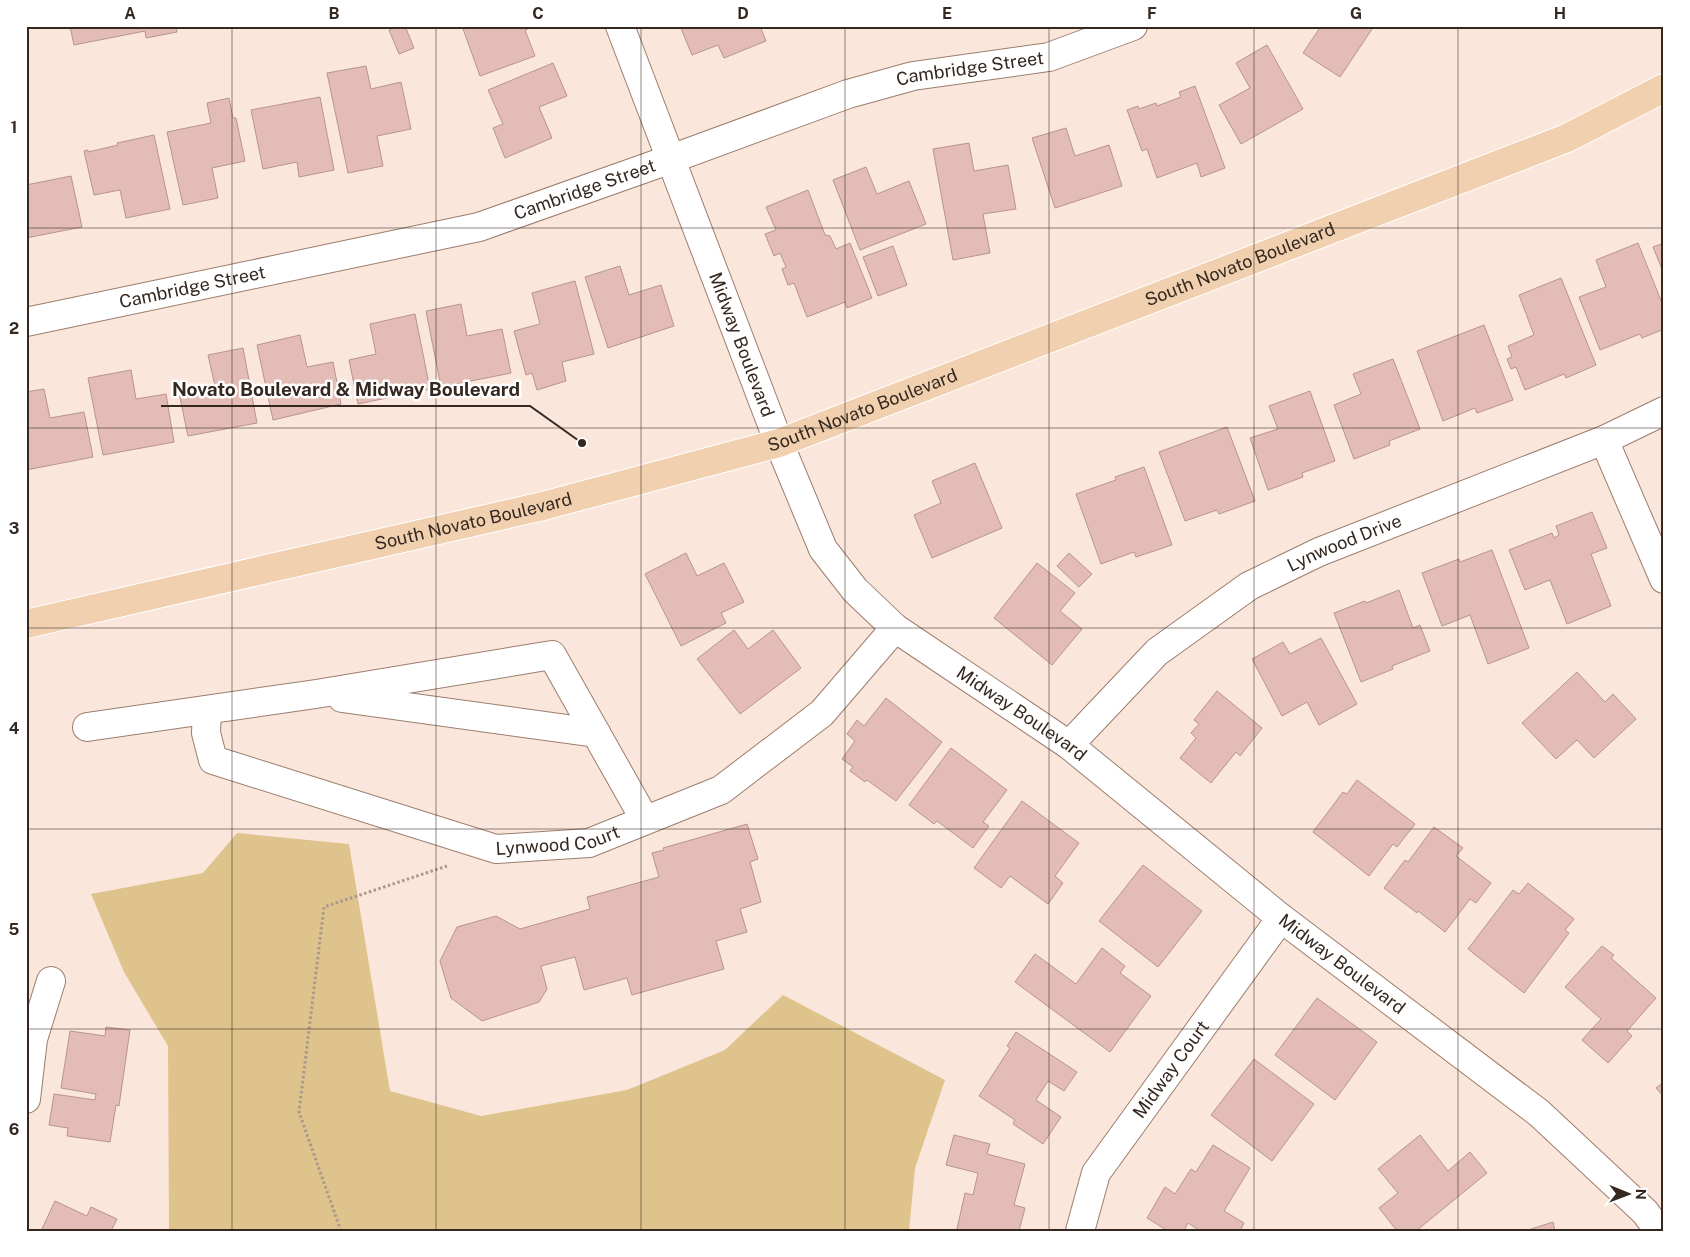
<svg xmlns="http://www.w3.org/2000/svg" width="1690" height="1257" font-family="'Public Sans',sans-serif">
	<rect width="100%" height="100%" fill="#fbe6db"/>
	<path fill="#dec38c" d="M237,833L349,844L390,1091L481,1116L627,1090L725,1050L783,995L945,1080L915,1168L909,1231H169L168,1046L124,972L91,894L203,873Z"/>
	<path fill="#e2bcb5" stroke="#b8948e" d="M70,26H176L177,32L146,38L145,31L74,45Z
		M399,26H405L414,48L399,54L389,30Z
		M462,26H536L525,30L535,56L480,76Z
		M680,26H760L766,41L724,58L718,45L692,55Z
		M1321,26H1374L1340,77L1303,53Z
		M1267,45L1303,109L1241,144L1219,105L1250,88L1236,63Z
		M553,63L567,96L539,107L552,138L505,158L493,128L503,124L488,90Z
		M366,66L371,89L401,82L411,129L377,136L383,166L348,173L327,73Z
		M1195,86L1225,168L1201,177L1197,163L1157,178L1147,149L1142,151L1127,110L1138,106L1139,109L1156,103L1157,106L1181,97L1179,92Z
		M320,97L334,170L299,177L297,162L263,169L251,110Z
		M229,98L233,118H236L245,161L212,168L218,198L183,205L167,132L211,123L207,103Z
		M1066,128L1075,156L1109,145L1122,186L1055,208L1032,138Z
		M154,135L170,209L126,218L120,190L94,195L84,151L88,150V152L118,145L117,143Z
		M969,143L974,171L1008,165L1016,209L983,214L990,253L953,260L933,149Z
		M866,167L877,194L909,181L926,224L860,250L833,180Z
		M71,176L82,227L26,238V185Z
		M808,190L825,235L830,236L836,249L850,243L872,298L847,308L845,302L807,317L794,283L788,285L782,269L786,267L780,253L774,256L765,234L776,230L766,207Z
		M1638,243L1664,308V329L1642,338L1640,334L1600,350L1579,297L1606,287L1596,260Z
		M1664,243V274L1653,247Z
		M893,246L907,285L878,296L863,257Z
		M620,266L629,295L661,285L674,326L608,348L585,277Z
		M1561,278L1596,365L1566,378L1564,374L1525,390L1516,367L1511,369L1507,359L1512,357L1508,346L1534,335L1519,295Z
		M575,281L594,354L562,362L566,381L537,390L532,373L526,375L514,331L540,324L532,293Z
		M461,304L467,336L502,329L511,373L441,387L426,311Z
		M415,314L430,389L358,404L349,360L376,354L370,324Z
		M1484,325L1513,400L1477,413L1475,408L1443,421L1417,351Z
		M300,335L307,367L333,362L341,404L273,420L257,345Z
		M243,348L257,423L188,436L179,393L215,386L208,355Z
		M1393,359L1420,429L1389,441L1390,445L1354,459L1334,405L1361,394L1353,374Z
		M131,370L136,399L166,394L174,442L103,455L88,378Z
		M44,389L50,418L84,412L93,457L26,470V392Z
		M1310,391L1335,461L1302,473L1303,477L1268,490L1250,438L1278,429L1269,406Z
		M1227,427L1255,501L1219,514L1217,510L1185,521L1159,452Z
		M975,463L1002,528L932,558L914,515L941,503L932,481Z
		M1144,467L1172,545L1136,557L1134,552L1101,564L1076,494L1116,480L1115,477Z
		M1592,512L1607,548L1591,554L1611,606L1567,624L1550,580L1525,590L1509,550L1552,533L1554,538L1559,535L1556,526Z
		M1492,550L1529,648L1488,664L1470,615L1442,626L1422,573L1459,559L1460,562Z
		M686,553L697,576L724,563L744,602L721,613L726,623L681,646L645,574Z
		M1069,553L1092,574L1079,587L1057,566Z
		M1037,563L1075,593L1060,611L1082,629L1052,665L994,618Z
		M1399,590L1413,628L1420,625L1430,651L1392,666L1393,669L1361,682L1334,613L1365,601L1366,603Z
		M734,630L748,649L773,630L801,668L740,714L697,659Z
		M1321,638L1357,704L1319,725L1307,702L1282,716L1252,659L1283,642L1290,654Z
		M1577,672L1605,702L1613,694L1636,719L1594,758L1577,740L1556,759L1522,723Z
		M1217,691L1262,728L1240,756L1236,752L1211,783L1180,758L1196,738L1191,733L1199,724L1194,720Z
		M886,698L942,742L896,801L867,780L865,782L850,771L853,767L842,759L855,741L847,734L857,720L864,726Z
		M951,748L1007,790L983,822L989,826L973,848L937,821L934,824L909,805Z
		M1357,780L1415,824L1397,847L1393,844L1369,876L1313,832L1343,792L1347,794Z
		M1022,801L1079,843L1055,876L1063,883L1048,904L1010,876L1001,888L974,868Z
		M747,824L758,859L750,862L761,902L740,909L747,932L716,941L724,969L632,995L627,978L584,990L575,957L541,966L547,989L539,1002L482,1021L451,998L440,961L457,927L496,916L520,929L590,909L587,897L659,877L652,853L664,850L663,848Z
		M1434,827L1463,848L1456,856L1491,883L1476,903L1470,899L1445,932L1418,911L1417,913L1384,888L1405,860L1408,862Z
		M1143,865L1202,911L1158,967L1099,921Z
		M1528,883L1574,919L1565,930L1569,933L1524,993L1468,949L1513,890L1519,894Z
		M1602,946L1614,955L1611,958L1656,998L1627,1031L1632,1036L1608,1063L1582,1040L1601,1019L1565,987Z
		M1102,948L1125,966L1120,973L1151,996L1110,1052L1015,982L1035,954L1076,984Z
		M1317,998L1377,1042L1335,1100L1275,1055Z
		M106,1027L130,1030L119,1106L116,1105L110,1142L67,1136L68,1128L49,1125L54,1094L95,1100L96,1094L61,1088L70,1031L105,1036Z
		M1016,1032L1077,1072L1064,1091L1048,1081L1036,1100L1061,1117L1043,1144L1013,1124L1015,1120L979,1096L1010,1048L1007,1046Z
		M1254,1059L1314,1104L1272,1161L1211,1115Z
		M1664,1082V1097L1656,1088Z
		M954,1135L990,1144L987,1154L1025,1164L1014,1205L1025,1208L1019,1231H965L957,1229L965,1193L973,1195L978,1173L946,1165Z
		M1420,1135L1448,1171L1470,1152L1487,1173L1416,1231H1397L1379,1208L1398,1193L1378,1169Z
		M1213,1145L1250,1168L1224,1211L1244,1223L1240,1231H1200L1188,1223L1184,1231H1168L1147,1218L1165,1187L1175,1194L1191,1169L1196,1172Z
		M55,1201L87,1216L91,1207L117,1219L111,1231H41Z
		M1553,1222L1555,1231H1525Z"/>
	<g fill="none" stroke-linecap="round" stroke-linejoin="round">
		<defs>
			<g id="minor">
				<path id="s1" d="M620,26L779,443L823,549L855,590L895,628L1069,745L1281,918L1539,1113L1645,1212L1659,1231"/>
				<path id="s2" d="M26,322L479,227L671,159L848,94L913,76L1049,57L1133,26"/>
				<path d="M1604,440L1664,579"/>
				<path d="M342,698L596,733"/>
				<path id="s3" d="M207,710L206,733L213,760L496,849L589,843L721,790L822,713L895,628"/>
				<path d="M87,727L316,694L552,655L645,820"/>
				<path id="s4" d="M1069,745L1157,652L1249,586L1319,552L1604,440L1664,411"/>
				<path d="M26,1099L33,1039L51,981"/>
				<path id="s5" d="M1080,1231L1096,1173L1281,918"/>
			</g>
			<g id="major">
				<path id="s6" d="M26,624L543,506L779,443L1567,138L1664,88"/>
			</g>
		</defs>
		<use href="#minor" stroke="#9c7e6e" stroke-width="30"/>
		<use href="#major" stroke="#fff" stroke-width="30"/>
		<path stroke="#a9988e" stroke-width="3" stroke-dasharray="2.5 2.5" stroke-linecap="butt" d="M341,1231L299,1112L324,907L447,866"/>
		<use href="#minor" stroke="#fff" stroke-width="28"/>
		<use href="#major" stroke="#f0d0af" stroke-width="28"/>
	</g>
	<path fill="none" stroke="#352821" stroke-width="1" stroke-opacity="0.55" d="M232,26V1231M436,26V1231M641,26V1231M845,26V1231M1049,26V1231M1254,26V1231M1458,26V1231M26,228H1664M26,428H1664M26,628H1664M26,829H1664M26,1029H1664"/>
	<g text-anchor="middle" stroke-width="5" stroke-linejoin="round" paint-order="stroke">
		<g font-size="18" fill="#352821" stroke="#fff">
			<text dy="6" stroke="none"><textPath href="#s2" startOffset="980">Cambridge Street</textPath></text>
			<text dy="6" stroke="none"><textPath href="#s2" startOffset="575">Cambridge Street</textPath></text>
			<text dy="6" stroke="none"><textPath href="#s6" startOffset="1269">South Novato Boulevard</textPath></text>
			<text dy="6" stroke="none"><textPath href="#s2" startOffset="170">Cambridge Street</textPath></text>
			<text dy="6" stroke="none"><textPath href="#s1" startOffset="341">Midway Boulevard</textPath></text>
			<text dy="6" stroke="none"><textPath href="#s6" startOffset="864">South Novato Boulevard</textPath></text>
			<text dy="6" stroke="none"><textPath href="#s6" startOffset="459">South Novato Boulevard</textPath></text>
			<text dy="6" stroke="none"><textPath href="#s4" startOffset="346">Lynwood Drive</textPath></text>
			<text dy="6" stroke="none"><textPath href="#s1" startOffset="821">Midway Boulevard</textPath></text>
			<text dy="6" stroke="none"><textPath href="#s3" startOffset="410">Lynwood Court</textPath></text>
			<text dy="6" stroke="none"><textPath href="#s1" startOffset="1228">Midway Boulevard</textPath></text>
			<text dy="6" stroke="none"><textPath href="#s5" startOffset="188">Midway Court</textPath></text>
		</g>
	</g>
	<path fill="none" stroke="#352821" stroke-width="2" d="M582 443L530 406H161"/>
	<circle fill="#352821" stroke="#fff" stroke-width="2" cx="582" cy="443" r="5"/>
	<g font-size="19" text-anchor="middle" font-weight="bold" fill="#352821" stroke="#fff" stroke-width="5" stroke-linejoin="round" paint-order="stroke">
		<text x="346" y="396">Novato Boulevard &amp; Midway Boulevard</text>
	</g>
	<rect width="1690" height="1257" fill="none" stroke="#ffffff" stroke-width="55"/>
	<g transform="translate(1628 1194) rotate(91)" stroke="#ffffff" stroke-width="4" paint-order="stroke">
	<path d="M0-4L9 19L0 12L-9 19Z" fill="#352821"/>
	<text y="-8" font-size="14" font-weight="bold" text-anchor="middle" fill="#352821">N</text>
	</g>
	<rect x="28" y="28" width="1634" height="1202" fill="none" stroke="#352821" stroke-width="2"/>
	<g font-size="16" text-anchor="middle" font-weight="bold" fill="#352821">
		<text x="130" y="19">A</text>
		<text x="334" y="19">B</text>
		<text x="538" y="19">C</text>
		<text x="743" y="19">D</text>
		<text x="947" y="19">E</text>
		<text x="1152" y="19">F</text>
		<text x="1356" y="19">G</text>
		<text x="1560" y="19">H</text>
		<text x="14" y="133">1</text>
		<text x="14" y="334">2</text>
		<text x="14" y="534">3</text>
		<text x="14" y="734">4</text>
		<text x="14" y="935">5</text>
		<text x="14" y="1135">6</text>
	</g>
</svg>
